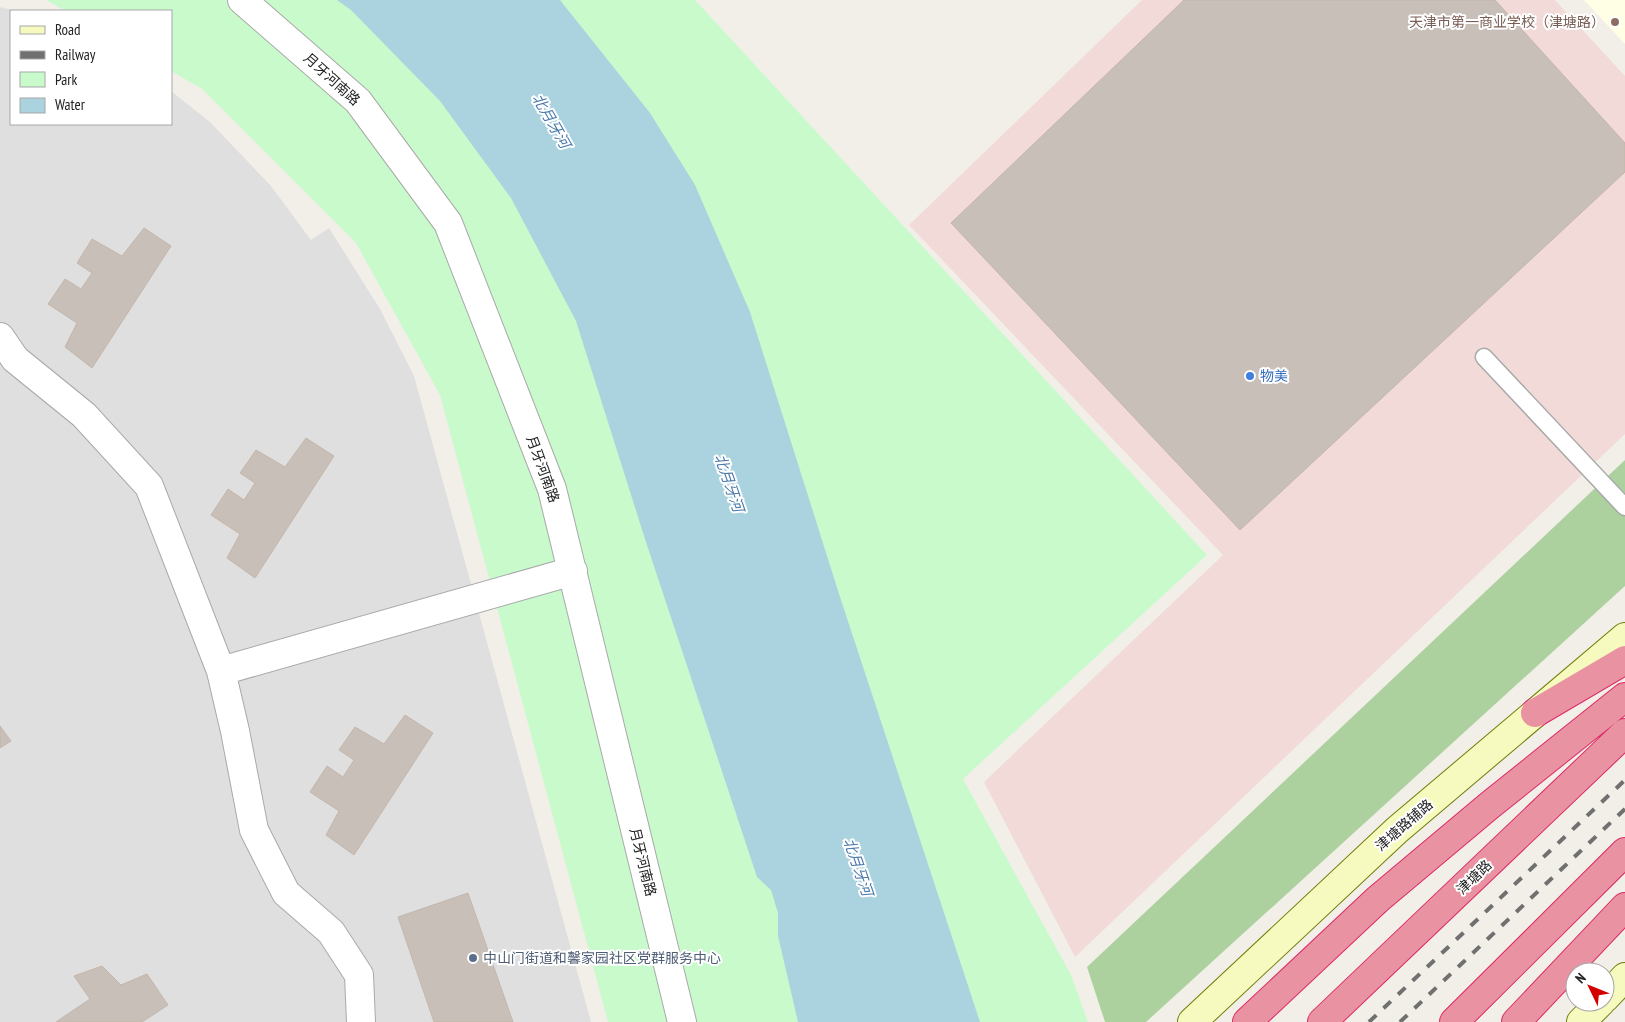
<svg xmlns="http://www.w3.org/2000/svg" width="1625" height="1022" font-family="'PT Sans Narrow','Noto Sans SC',sans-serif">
	<rect width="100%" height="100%" fill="#f2efe9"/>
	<path fill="#e0dfdf" d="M0,7L16,11H11V124H171V91L210,122L271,186L311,240L329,228L380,309L414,376L591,1022H0Z"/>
	<path fill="#f2dad9" d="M1142,0H1555L1625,76V434L1075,957L984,782L1223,555L909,225Z"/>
	<path fill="#ffffe5" d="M1584,0H1625V44Z"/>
	<path fill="#add19e" d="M1625,460V586L1146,1022H1105L1087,967Z"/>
	<path fill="#c8facc" d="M46,0H695L1207,555L963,779L1071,975L1088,1022H608L440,395L356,243L202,89L171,71V11H66Z"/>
	<path fill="#aad3df" d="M337,0H560L650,113L695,185L750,312L840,597L980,1022H798L778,936V913L771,890L757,877L645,539L576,321L511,198L440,101L351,10Z"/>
	<path fill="#c7bfb8" stroke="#c4b6ab" d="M1184,0H1495L1625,143V172L1240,530L951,223Z
		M144,228L171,246L92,368L65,347L77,323L48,304L65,279L81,289L92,273L77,263L92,239L122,256Z
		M306,438L334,456L255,578L227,558L240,534L211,515L228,489L244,500L255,483L240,473L256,450L285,467Z
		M405,715L433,733L354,855L326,835L339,811L310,792L327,766L343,777L354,760L339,750L355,727L384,744Z
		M0,726L11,741L0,748Z
		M468,893L513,1022H434L398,917Z
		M102,966L121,985L147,974L168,1005L142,1022H56L90,999L74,976Z"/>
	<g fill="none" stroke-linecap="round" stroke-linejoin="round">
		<defs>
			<path id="lane" d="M1484,357L1625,507"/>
			<path id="street" d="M242,0L358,101L448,223L552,489L682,1022
				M0,337L15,359L84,415L149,486L221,671L235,731L254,830L286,893L331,932L359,975L361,1022
				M221,671L573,571"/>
			<path id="secondary" d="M1605,998L1625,977
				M1192,1022L1397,830L1625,637
				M1581,1022L1601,1002"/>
			<path id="highway" d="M1535,713L1625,660
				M1247,1022L1378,899L1490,805L1625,697
				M1322,1022L1625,733
				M1454,1022L1625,852
				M1516,1022L1625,907"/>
		</defs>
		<use href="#lane" stroke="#a9a9a9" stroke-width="19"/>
		<use href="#street" stroke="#a9a9a9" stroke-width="30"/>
		<use href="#secondary" stroke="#707d05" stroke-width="30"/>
		<use href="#highway" stroke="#dc2a67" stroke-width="30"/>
		<use href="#lane" stroke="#fff" stroke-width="16"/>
		<use href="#street" stroke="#fff" stroke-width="28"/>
		<use href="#secondary" stroke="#f7fabf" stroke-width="28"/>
		<use href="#highway" stroke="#e892a2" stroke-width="28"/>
		<path stroke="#707070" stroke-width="4" stroke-dasharray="10 10" stroke-linecap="butt" d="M1369,1022L1625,780
			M1400,1022L1625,809"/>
	</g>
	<circle fill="#8d6e63" stroke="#fff" stroke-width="2" cx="1615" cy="22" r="5"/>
	<circle fill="#3f7fe0" stroke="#fff" stroke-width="2" cx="1250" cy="376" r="5"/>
	<circle fill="#5c6f8a" stroke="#fff" stroke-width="2" cx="473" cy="958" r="5"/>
	<g text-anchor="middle" stroke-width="4" stroke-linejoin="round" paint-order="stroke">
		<g font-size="14" fill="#785e54" stroke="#fff" text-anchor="end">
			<text x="1605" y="27">天津市第一商业学校（津塘路）</text>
		</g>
		<g font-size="14" fill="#222" stroke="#fff">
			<text transform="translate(332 79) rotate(42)" y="5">月牙河南路</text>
			<text transform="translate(543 469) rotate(70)" y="5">月牙河南路</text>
			<text transform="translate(1404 825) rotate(-41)" y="5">津塘路辅路</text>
			<text transform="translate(643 862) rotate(76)" y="5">月牙河南路</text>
			<text transform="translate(1474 877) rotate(-44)" y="5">津塘路</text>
		</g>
		<g font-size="14" fill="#366cbe" stroke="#fff" text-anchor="start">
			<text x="1260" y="381">物美</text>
		</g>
		<g font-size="14" fill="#4e5e75" stroke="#fff" text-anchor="start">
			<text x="483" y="963">中山门街道和馨家园社区党群服务中心</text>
		</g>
		<g font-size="15" font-style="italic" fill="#4a7aab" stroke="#fff">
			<text transform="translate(551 121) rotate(60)" y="5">北月牙河</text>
			<text transform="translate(729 483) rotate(71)" y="5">北月牙河</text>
			<text transform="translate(858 867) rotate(71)" y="5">北月牙河</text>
		</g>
	</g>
	<rect x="10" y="10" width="162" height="115" fill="#ffffff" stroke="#a7a7a7"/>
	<rect x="20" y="26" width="25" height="8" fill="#f7fabf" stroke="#a7a7a7"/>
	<text x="55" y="35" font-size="15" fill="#222222">Road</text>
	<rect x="20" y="51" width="25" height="8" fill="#707070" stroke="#a7a7a7"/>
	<text x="55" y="60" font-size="15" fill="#222222">Railway</text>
	<rect x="20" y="72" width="25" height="15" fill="#c8facc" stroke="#a7a7a7"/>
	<text x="55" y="85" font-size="15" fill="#222222">Park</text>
	<rect x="20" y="98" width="25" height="15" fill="#aad3df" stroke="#a7a7a7"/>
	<text x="55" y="110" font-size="15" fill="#222222">Water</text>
	<g transform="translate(1590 987) rotate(313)"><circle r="24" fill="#ffffff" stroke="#a7a7a7"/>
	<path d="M0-4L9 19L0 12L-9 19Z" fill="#d40000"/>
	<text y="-8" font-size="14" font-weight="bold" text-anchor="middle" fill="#222222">N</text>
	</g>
</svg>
